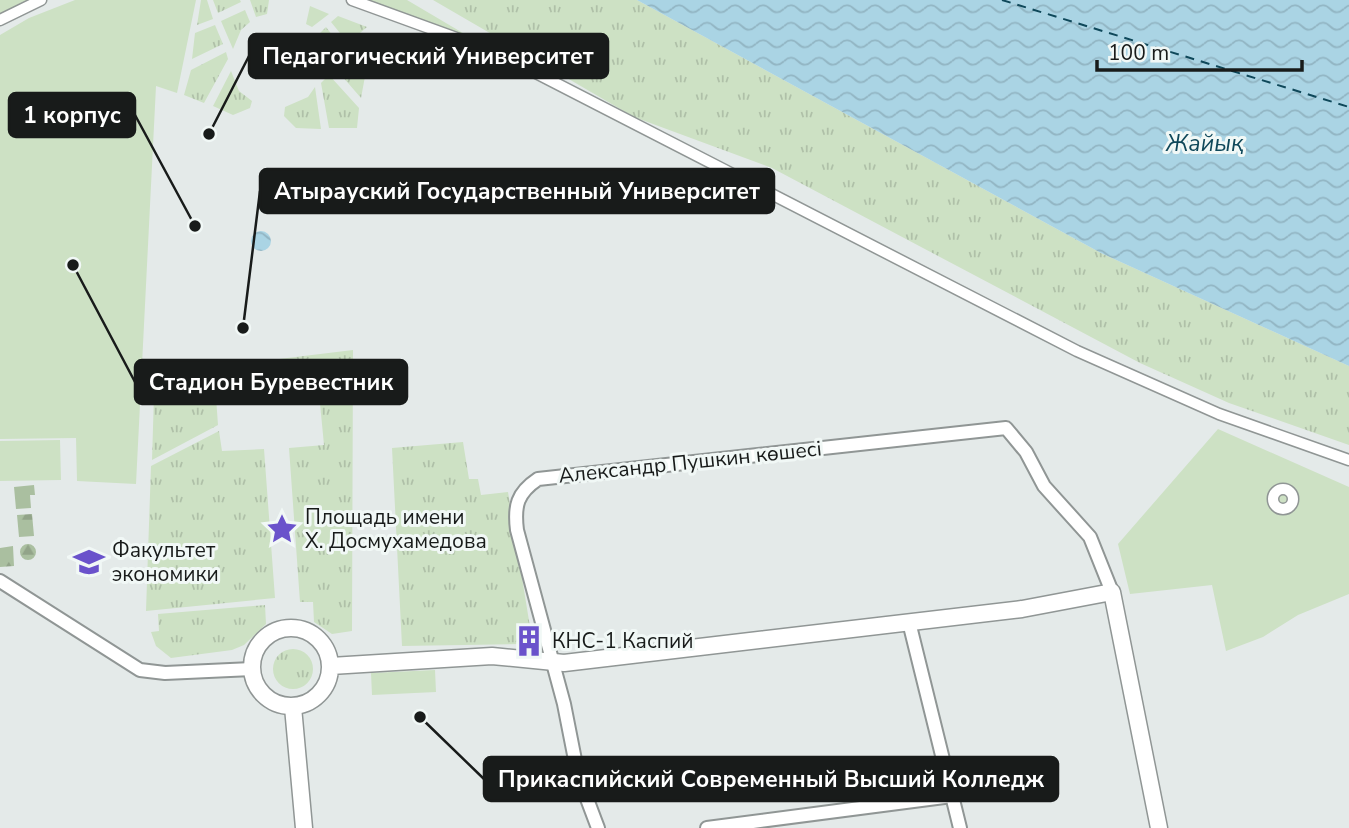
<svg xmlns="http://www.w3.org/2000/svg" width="1349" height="828" font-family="'Nunito Sans',sans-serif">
	<defs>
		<pattern id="grass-tufts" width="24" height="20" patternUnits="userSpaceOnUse" patternTransform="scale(1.75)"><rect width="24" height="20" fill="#cde1c4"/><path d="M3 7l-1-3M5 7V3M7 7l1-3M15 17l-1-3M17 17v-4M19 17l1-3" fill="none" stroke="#afc0a8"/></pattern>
		<pattern id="forest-firs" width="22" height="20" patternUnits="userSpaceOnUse" patternTransform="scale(1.75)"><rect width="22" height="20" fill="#aabfa0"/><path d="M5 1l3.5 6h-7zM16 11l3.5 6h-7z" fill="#92a489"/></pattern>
		<pattern id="water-waves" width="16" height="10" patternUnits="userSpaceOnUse" patternTransform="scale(1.75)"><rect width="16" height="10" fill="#aad4e4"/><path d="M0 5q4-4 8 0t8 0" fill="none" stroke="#92b5c3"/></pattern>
	</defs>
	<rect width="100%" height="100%" fill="#e4eae9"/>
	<path fill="url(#grass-tufts)" d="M201,0H207L213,19L197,25Z
		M213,0H240L241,2L218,13Z
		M250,0H269L267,14L256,17Z
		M433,0H637L1101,253L1349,366V445L1229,403L1140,363L772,168L634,117Z
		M310,6L329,14L312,27L306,24Z
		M245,10L250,22L241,30L233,49L221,21Z
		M338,16L367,27L348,43L331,22Z
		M215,25L223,44L192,59L195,33Z
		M326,27L342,48L323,67V54L317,36Z
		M372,33L367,66L352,51Z
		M226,52L228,59L204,103L184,95L191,70Z
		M346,57L366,71L361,98L335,68Z
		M231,71L239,91L252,101L250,108L233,115L213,106Z
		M329,75L359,108L357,128H329L321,83Z
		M315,87L321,129L296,128L284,116L285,107L308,97Z
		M353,350L352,631L332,634L314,622L313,602H300L289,448L324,445L316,362L279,364V359Z
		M247,359V366L214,369L218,425L152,460L155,362Z
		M219,431L222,451L264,449L275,598L146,611L151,466Z
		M463,442L469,479H478L481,495L508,492L531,633L519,634L520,644L402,646L392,448Z
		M265,605L266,624L244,645L232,650L171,658L156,646L151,632L159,631L158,614Z
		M273 669a20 20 0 1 1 40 0a20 20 0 1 1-40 0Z"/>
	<path fill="url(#forest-firs)" d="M34,485L35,495H30L31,508L16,509L14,487Z
		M32,514L34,536L19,537L17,515Z
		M20 552a8 8 0 1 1 16 0a8 8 0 1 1-16 0Z
		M13,546L14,566L0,567V548Z"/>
	<path fill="#cde1c4" d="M0,0H41L0,20Z
		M75,0H196L177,93L156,86L136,484L77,481L76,438L0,439V35L29,18Z
		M352,0H407L495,52Z
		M1218,429L1349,487V594L1298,615L1263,637L1226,651L1212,585L1130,594L1118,544Z
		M60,440L61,480L0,481V441Z
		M435,670L436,692L372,695L371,673Z"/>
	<path fill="url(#water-waves)" d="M637,0H1349V366L1101,253Z
		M251 241a10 10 0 1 1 20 0a10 10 0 1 1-20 0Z"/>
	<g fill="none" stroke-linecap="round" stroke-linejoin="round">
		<path stroke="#0f485a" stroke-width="2" stroke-dasharray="9 7" stroke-linecap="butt" d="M1002,0L1349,107"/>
		<defs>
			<path id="pedestrian" d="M352,0L495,52L1077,351L1219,414L1349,460
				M0,20L41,0
				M1273 499a10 10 0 1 1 20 0a10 10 0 1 1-20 0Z"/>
			<path id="minor" d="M0,581L140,670L165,673L252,669
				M909,622L960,828
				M598,828L578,775L564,704L517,530C514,506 517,493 538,479L1006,428L1026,452L1044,486L1090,537L1112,592
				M707,828L952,796"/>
			<path id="tertiary" d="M252 667a39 39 0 1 1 78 0a39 39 0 1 1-78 0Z
				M331,666L492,656L564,663L1022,609L1112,592L1159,828
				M293,707L304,828"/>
		</defs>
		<use href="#pedestrian" stroke="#909695" stroke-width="13"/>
		<use href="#minor" stroke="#909695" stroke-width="16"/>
		<use href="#tertiary" stroke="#909695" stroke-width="19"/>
		<use href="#pedestrian" stroke="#fff" stroke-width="10"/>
		<use href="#minor" stroke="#fff" stroke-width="12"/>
		<use href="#tertiary" stroke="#fff" stroke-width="16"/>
	</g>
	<defs>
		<symbol id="sight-bare" viewBox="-9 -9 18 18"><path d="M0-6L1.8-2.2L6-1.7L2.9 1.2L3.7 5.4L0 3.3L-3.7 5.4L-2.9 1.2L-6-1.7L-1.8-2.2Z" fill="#6a52cb" stroke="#f1f8f6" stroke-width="2.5" paint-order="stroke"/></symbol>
		<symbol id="university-bare" viewBox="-9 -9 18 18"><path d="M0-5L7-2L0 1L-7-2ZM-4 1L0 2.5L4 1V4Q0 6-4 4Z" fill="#6a52cb" stroke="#f1f8f6" stroke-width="2.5" paint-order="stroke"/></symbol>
		<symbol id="building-bare" viewBox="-9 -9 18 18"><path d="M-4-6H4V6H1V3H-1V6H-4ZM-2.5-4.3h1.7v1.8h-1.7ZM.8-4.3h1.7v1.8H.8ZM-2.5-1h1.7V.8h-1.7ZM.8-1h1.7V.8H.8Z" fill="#6a52cb" stroke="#f1f8f6" stroke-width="2.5" paint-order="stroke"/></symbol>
	</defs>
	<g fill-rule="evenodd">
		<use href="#sight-bare" x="260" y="507" width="44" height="44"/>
		<use href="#university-bare" x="67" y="540" width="44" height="44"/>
		<use href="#building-bare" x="507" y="619" width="44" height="44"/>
	</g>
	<g text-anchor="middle" stroke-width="6" stroke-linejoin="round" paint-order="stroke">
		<g font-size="21" fill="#181b1a" stroke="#f1f8f6">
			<text transform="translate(690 462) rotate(-6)" y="7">Александр Пушкин көшесі</text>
		</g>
		<g font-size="21" fill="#181b1a" stroke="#f1f8f6" text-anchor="start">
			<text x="305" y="524">Площадь имени<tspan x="305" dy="24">Х. Досмухамедова</tspan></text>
			<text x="112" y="557">Факультет<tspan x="112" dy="24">экономики</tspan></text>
			<text x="552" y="648">КНС-1 Каспий</text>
		</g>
		<g font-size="23" font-style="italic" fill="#0f485a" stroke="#f1f8f6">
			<text x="1205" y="151">Жайық</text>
		</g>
	</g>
	<path fill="none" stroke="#181b1a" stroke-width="2.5" d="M209 134L249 56M195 226L135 115M243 328L260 191M73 265L135 382M420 717L484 779"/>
	<g fill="#181b1a" stroke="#f1f8f6" stroke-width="2.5">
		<circle cx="209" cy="134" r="7"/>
		<circle cx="195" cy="226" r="7"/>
		<circle cx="243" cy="328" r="7"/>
		<circle cx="73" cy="265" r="7"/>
		<circle cx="420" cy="717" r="7"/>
	</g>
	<g fill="#181b1a" stroke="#181b1a" stroke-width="2.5">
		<rect x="249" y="34" width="359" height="44" rx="7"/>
		<rect x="9" y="93" width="126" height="44" rx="7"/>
		<rect x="260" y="169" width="514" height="44" rx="7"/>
		<rect x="135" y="360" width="272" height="44" rx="7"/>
		<rect x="484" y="757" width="574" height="44" rx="7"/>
	</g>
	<g font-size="23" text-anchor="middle" font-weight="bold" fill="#fff">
		<text x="428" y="64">Педагогический Университет</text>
		<text x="72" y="123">1 корпус</text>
		<text x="517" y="199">Атырауский Государственный Университет</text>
		<text x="271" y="390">Стадион Буревестник</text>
		<text x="771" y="787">Прикаспийский Современный Высший Колледж</text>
	</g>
	<path d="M1097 60v10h205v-10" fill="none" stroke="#181b1a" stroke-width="3.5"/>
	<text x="1108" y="60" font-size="21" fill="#181b1a" stroke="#f1f8f6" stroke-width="5" paint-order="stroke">100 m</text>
</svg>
